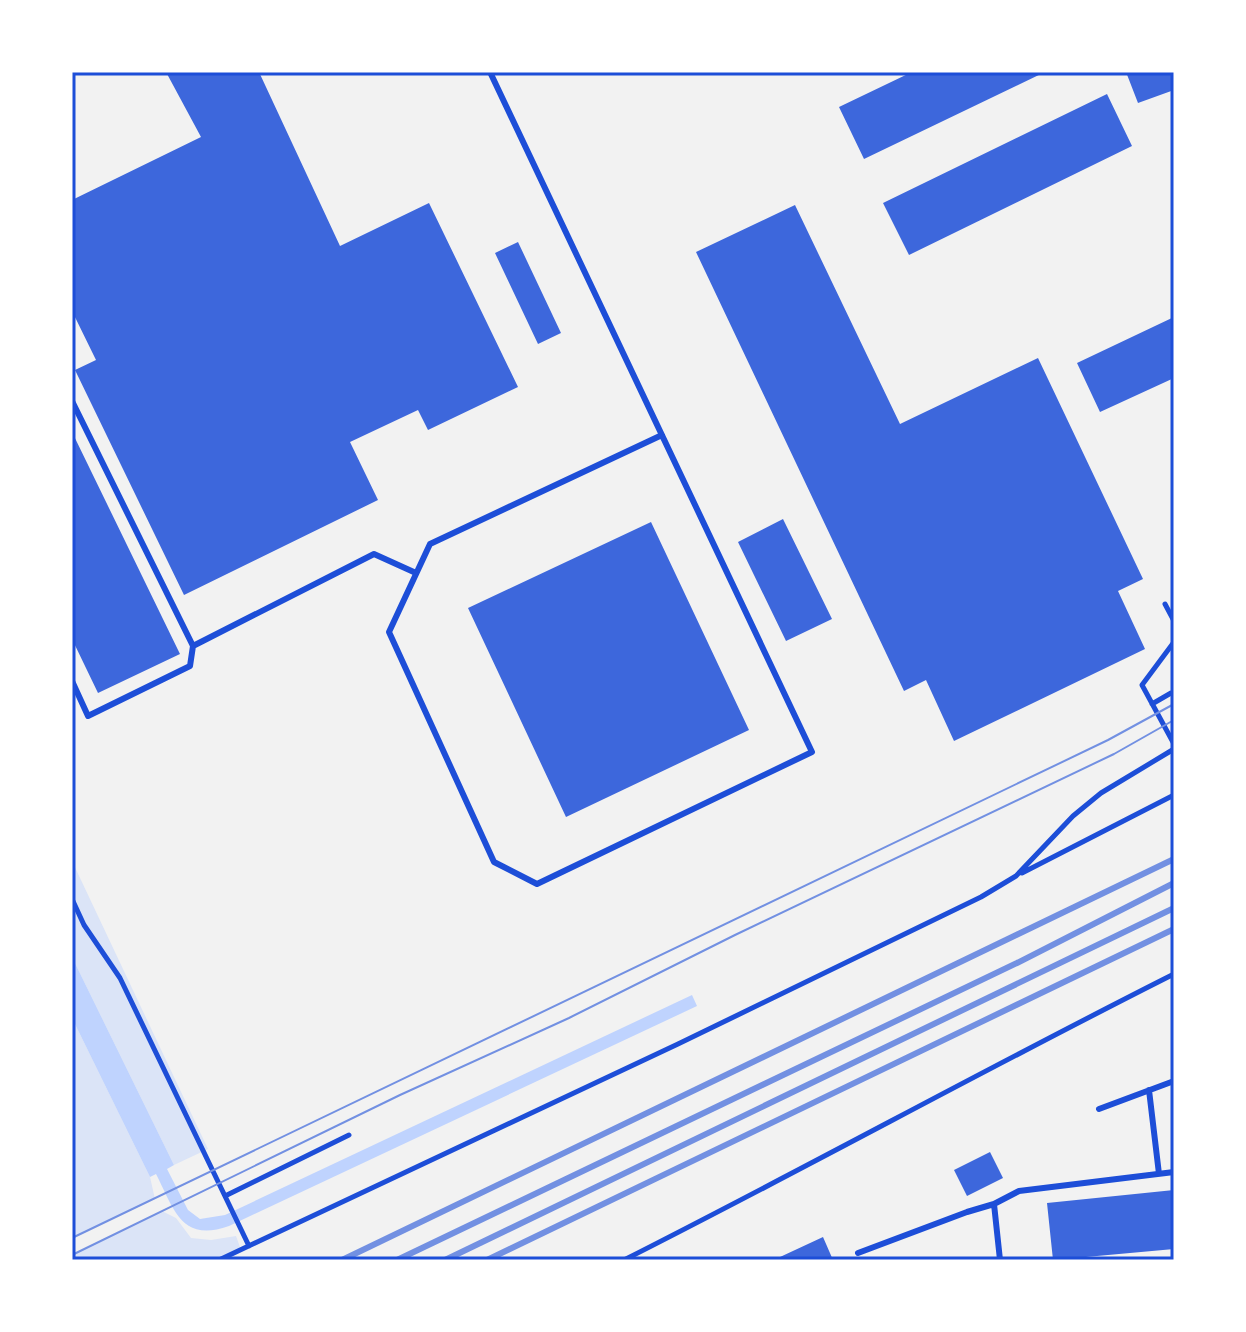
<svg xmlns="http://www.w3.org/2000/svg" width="1246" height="1332" font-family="'Open Sans',sans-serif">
	<rect width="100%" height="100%" fill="#f2f2f2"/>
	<path fill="#dbe4f7" d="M72,861L208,1149L174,1165L72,957Z
		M72,1018L150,1177L155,1199L72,1238Z
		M162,1211L176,1218L191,1238L211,1240L236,1236L241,1250L219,1260H72V1255Z"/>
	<path fill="#bfd3fe" d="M72,957L174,1165L167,1169L188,1210L200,1219L225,1215L692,995L697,1006L229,1226C181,1243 174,1209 156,1174L150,1177L72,1018Z"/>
	<path fill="#3d67dc" d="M166,72H259L340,246L429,203L518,387L428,430L418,410L350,442L378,500L184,595L75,370L96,360L72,311V200L201,137Z
		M912,72H1045L864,159L839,107Z
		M1126,72H1174V90L1138,103Z
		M1107,94L1132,146L909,255L883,203Z
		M795,205L900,424L1038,358L1143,579L1118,591L1145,649L954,741L926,680L904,691L696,252Z
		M518,242L561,333L538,344L495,253Z
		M1174,317V378L1100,412L1077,363Z
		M72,432L180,654L98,693L72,639Z
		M783,519L832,619L786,641L738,542Z
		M651,522L749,730L566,817L468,608Z
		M990,1152L1003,1178L967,1196L954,1170Z
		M1174,1190V1249L1053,1260L1047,1203Z
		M823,1237L833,1260H782L780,1257Z"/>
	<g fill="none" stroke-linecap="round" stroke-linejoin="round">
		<path stroke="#1d4ed8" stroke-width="5" d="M1165,604L1174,621
			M1174,642L1142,685L1174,744
			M1152,704L1171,693
			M1022,873L1174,795
			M72,899L84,925L120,978L249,1246
			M225,1196L349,1135
			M219,1260L678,1044L981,897L1016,876L1073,816L1101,793L1174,749
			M624,1260C808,1167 989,1067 1174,974"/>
		<path stroke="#1d4ed8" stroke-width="6" d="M490,72L812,752L537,884L494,862L389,632L430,544L662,435
			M72,401L193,646L374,554L416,573
			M72,681L88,716L190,666L193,646
			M1149,1090L1159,1174
			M1099,1109L1174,1081
			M994,1204L1019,1191L1174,1172
			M858,1253L967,1212L994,1204L1000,1260"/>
		<path stroke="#7290e2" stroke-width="2" d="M72,1238L1108,740L1174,704
			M72,1255L400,1095L569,1018L735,935L1114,754L1174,720"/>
		<path stroke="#7290e2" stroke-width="6" d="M342,1260L1174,859
			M397,1260L1017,963L1174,883
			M445,1260L1174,908
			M487,1260L1174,929"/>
	</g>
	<rect width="1246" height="1332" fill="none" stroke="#ffffff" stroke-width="148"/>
	<rect x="74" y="74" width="1098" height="1184" fill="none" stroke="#1d4ed8" stroke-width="3"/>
</svg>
